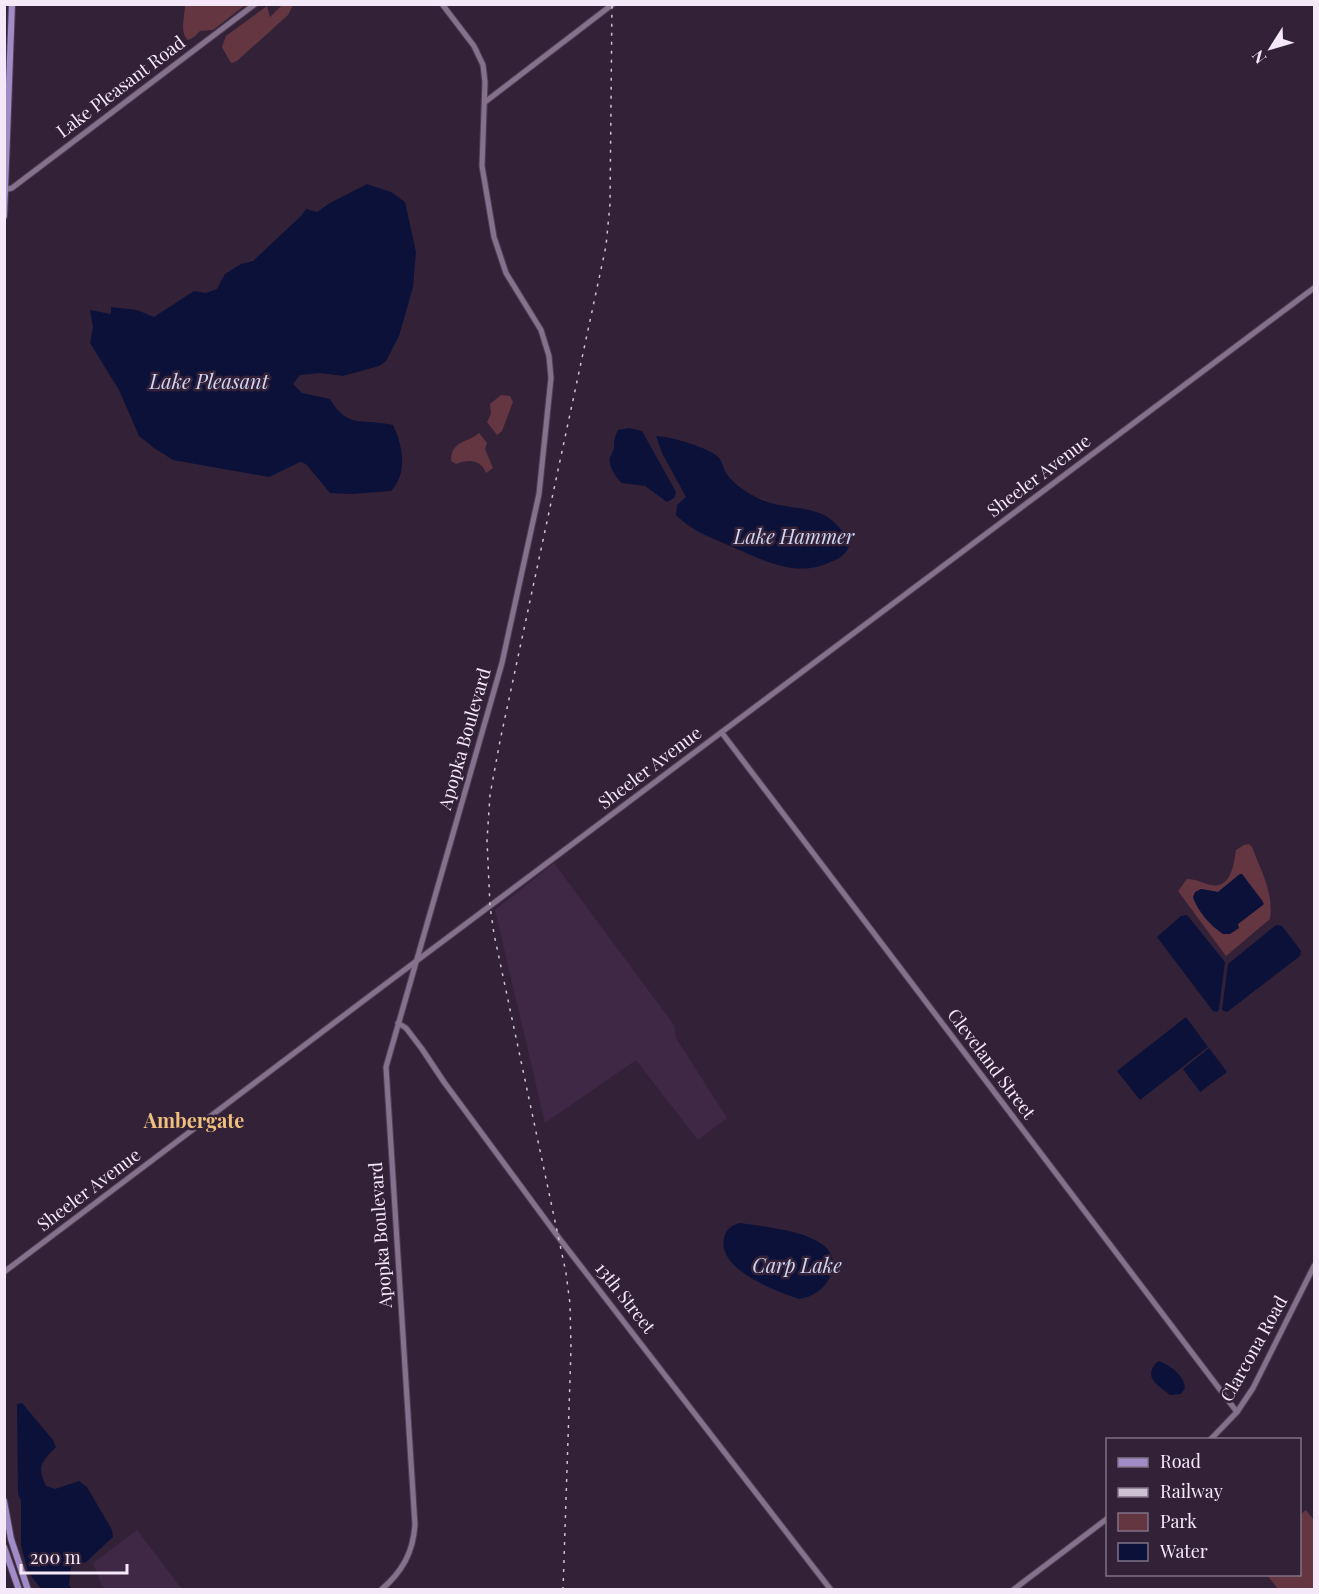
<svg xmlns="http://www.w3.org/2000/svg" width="1319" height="1594" font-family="'Playfair Display',serif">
	<rect width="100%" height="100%" fill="#332138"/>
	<path fill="#3f2845" d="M554,863L674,1025L676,1038L727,1118L698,1140L636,1060L545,1123L495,910Z
		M137,1530L182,1589L107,1590L102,1586L93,1563Z"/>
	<path fill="#643641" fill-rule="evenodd" d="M185,5H245L213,30L200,31L194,37L188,40C179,32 185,17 185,5Z
		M282,5H293L288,15L237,61L231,63L222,47L226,36L267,6L270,17Z
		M501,395L510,396L513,402L502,431L497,435L487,422L491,414L490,404Z
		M479,433L487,443L485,449L493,468L486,473C481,459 468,459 456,464L451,461C451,440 468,443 479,433Z
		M1249,844L1252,847C1261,871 1274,893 1270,919L1226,956L1178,891L1187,879C1196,879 1202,883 1211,885C1231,889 1234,864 1236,850L1244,845ZM1240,874H1242L1263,901V905L1238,924L1200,911L1193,898L1201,889L1218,892Z
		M1306,1510L1314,1520V1589H1278L1267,1575L1300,1574V1515Z"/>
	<path fill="#0c1139" d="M367,184L391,192L405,202L416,252L413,287L399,336L386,361L379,366L343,376L320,373L300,375L293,384L302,393L330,399C348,430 364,418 393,425C403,446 408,473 391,491L352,494L330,493L306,464L300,462L269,477L173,460L154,448L139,436L119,390L90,343L93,327L90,310L111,314V307L137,310L154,317L194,291L206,293L217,289L225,274L241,264L253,261L301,216L306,209L317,212L330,203Z
		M629,428L642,431L676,492L674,498L667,502L645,486L622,483C616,477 608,467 610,457C611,455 613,451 614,448C614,441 614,438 618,430Z
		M656,436C669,436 712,448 720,459C722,462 723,467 725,471C731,482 742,489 752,495C790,518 825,494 850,544C847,554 840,558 831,562C795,579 761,559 728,545C709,537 691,530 676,515L677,505L686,497L662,453Z
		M1240,874H1242L1264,904L1238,924L1239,928L1230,934H1223C1211,926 1198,912 1193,897L1195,892L1201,889L1218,892Z
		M1187,915L1225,962L1219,1009L1217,1012L1213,1011L1157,937L1181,916Z
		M1276,925L1282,926L1301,951L1300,956L1227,1012L1222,1010L1228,964Z
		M1186,1017L1208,1047L1140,1100L1117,1071Z
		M1209,1048L1227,1072L1200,1092L1183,1069Z
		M740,1223C768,1228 853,1232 829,1279C823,1290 810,1298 799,1299C776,1291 717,1270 724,1238C726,1229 732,1225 740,1223Z
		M1158,1361C1170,1364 1185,1377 1185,1388L1181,1394L1170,1395C1157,1385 1142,1377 1158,1361Z
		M22,1403L53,1440L56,1447C42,1462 36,1465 46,1486L55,1489L79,1481L87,1487L112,1530L113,1537L86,1562L71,1567L69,1585L72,1589H41L28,1572L21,1545V1500L18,1494L17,1404Z"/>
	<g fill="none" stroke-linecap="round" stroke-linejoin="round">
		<defs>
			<path id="tertiary" d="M485,102L613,4
				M4,190L12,188L255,4
				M722,733L1237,1412
				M398,1023L406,1028L422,1049L444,1082L559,1238L831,1590
				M4,1272L375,992L1314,288
				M381,1590C402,1572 413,1553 415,1525L386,1067L502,663L539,494L551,378L549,356L541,330L506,273L494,237L482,166L485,82L483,65L474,46L442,4"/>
			<path id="secondary" d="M1210,1440L1237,1412L1253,1388L1314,1266
				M1013,1590L1108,1518"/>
			<path id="primary" d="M4,216L12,4
				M4,1501L11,1539L28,1590
				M4,1547L19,1590"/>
		</defs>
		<use href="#tertiary" stroke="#4f3f53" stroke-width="7"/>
		<use href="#secondary" stroke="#4f3f53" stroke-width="7"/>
		<use href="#primary" stroke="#4f3f53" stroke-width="8"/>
		<use href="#tertiary" stroke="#86718c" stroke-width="5"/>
		<use href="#secondary" stroke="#86718c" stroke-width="5"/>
		<use href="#primary" stroke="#a28cc8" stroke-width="6"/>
		<path stroke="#cec1d2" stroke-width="1.5" stroke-dasharray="3 6" stroke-linecap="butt" d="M563,1590L571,1349L570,1304L566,1273L494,934L490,906L487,840L490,795L500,741L606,246L610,204L612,4"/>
	</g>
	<g text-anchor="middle" stroke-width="5" stroke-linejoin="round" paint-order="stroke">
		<g font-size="18" fill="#f5e9f9" stroke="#332138">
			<text transform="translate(121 87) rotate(-37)" y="6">Lake Pleasant Road</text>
			<text transform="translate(1039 476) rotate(-37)" y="6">Sheeler Avenue</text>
			<text transform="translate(465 739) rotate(-74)" y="6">Apopka Boulevard</text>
			<text transform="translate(650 768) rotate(-37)" y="6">Sheeler Avenue</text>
			<text transform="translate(991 1064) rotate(53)" y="6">Cleveland Street</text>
			<text transform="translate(89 1190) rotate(-37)" y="6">Sheeler Avenue</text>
			<text transform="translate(381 1235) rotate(-94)" y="6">Apopka Boulevard</text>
			<text transform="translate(625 1298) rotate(52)" y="6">13th Street</text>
			<text transform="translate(1254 1349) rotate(-61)" y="6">Clarcona Road</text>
		</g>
		<g font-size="20" font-style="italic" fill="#cdd6f4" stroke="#332138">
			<text x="209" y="389">Lake Pleasant</text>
			<text x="794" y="544">Lake Hammer</text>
			<text x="797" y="1273">Carp Lake</text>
		</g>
		<g font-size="20" font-weight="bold" fill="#efbf7d" stroke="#332138">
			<text x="194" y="1128">Ambergate</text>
		</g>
	</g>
	<rect width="1319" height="1594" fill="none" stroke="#f5e9f9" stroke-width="12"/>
	<rect x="1106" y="1438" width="195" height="138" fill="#332138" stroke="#817185" stroke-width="1.5"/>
	<rect x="1118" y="1458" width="30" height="9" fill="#a28cc8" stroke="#817185" stroke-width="1.5"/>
	<text x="1160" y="1468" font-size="18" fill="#f5e9f9">Road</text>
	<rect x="1118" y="1488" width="30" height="9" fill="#cec1d2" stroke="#817185" stroke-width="1.5"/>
	<text x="1160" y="1498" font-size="18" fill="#f5e9f9">Railway</text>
	<rect x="1118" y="1513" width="30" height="18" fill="#643641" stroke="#817185" stroke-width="1.5"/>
	<text x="1160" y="1528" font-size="18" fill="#f5e9f9">Park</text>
	<rect x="1118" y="1543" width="30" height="18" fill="#0c1139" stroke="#817185" stroke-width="1.5"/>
	<text x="1160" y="1558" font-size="18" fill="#f5e9f9">Water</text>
	<g transform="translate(1271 48) rotate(233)" stroke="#332138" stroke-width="4.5" paint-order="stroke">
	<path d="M0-4.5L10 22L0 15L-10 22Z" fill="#f5e9f9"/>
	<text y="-9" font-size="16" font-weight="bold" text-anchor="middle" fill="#f5e9f9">N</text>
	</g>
	<path d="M21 1564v9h106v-9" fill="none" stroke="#f5e9f9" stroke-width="3"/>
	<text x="30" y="1564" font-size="18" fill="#f5e9f9" stroke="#332138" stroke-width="4.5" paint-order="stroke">200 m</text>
</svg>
